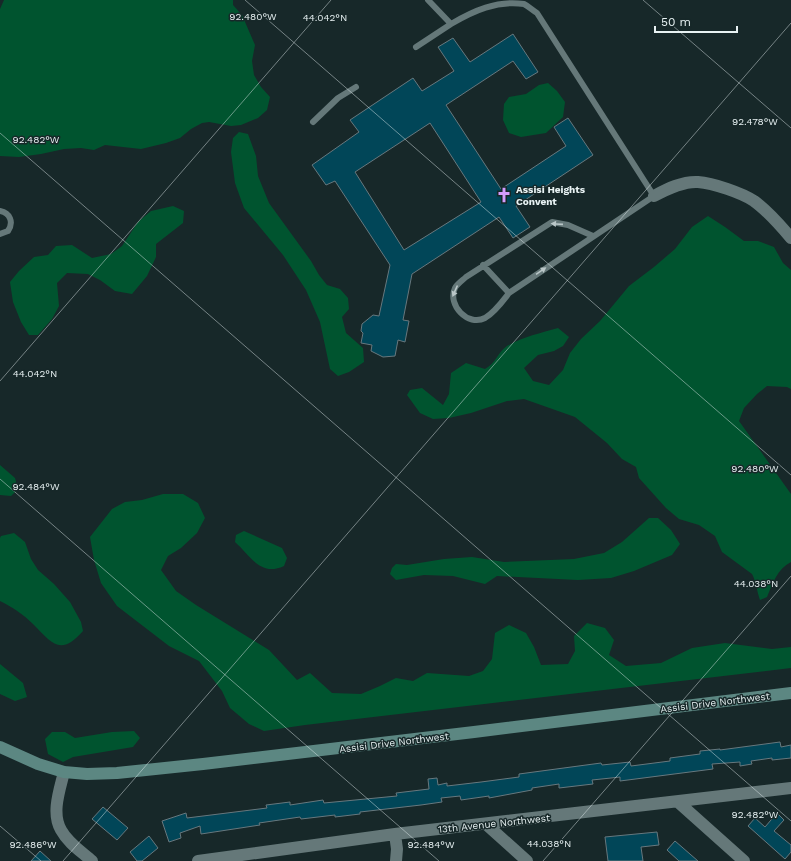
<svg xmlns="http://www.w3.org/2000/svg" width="791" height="861" font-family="'Work Sans',sans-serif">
	<rect width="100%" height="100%" fill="#172829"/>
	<path fill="#00542f" d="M4,0H233V5L242,15L255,45L252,61L254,75L261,87L270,97L267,110L258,118L241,125L231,126L209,122L202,123L191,129L180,138L166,143L141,149L105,145L94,150L81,148L64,149L41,154L19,157L0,156V9Z
		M548,83L557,91L565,102L563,117L546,133L521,137L509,133L503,120L504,104L509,97L526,94L539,85Z
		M239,132L248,134L256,156L258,176L269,203L311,261L319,275L327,285L340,289L348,298L349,309L342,317L346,333L363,348L364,362L349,372L338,376L330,369L320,322L306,290L283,255L244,208L235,183L231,152L233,138Z
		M173,206L184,211L183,223L156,244V257L147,276L132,294L115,291L100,280L88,274L67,273L57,283L59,306L52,319L38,335H29L21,322L13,302L10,282L19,271L34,257L48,255L56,246L72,245L92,258L111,254L122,246L138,222L151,211Z
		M708,216L725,227L744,241H758L774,247L783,263L791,270V389L787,387L767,386L757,394L744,408L739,421L791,494V562C777,569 773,583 767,597L760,600C757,592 756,581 752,574L722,552L715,536L699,525L679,519L666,508L639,478L636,467L622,459L607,443L575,417L524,399L507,401L471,413L449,418L433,419L420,413L407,395L410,390L422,388L443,405L449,394L451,373L466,363L485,369C496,363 498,352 507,346C522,337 541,333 558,328L569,337L563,346L554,351L538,355L524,368L533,381L549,385L563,370L570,353L581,339L600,321L629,286L654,267L675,249L692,227Z
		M0,465L15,478L18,489L11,496L0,495Z
		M163,494H183L198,503L205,518L197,533L181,548L168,556L161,570L176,591L196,605L269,650L297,680L310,673L332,693L361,694L380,686L396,678L413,681L427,673L469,676L483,671L492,659L495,633L509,625L526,633L534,647L541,665L568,664L575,651L574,636L587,623L605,628L614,640L609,655L626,666L661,663L692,648L725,643L772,649L791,647V668L305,725L264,731L249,724L236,713L230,708L222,691L199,661L169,646L117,606L101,583L94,560L90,537L112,509L125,502L142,500Z
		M649,518H658L671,530L680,544L672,555L634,571L611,578L578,580L497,576L485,584L453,576L424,575L396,580L390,574L392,568L396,564L407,565L444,559L472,557L504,562L574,559L604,553L622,542Z
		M244,531L282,548L287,558L284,566C260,577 251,556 235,542L236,535Z
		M14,533L25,542L31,559L38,570L54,584L70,602L81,622L83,631C60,657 52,643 33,624C23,614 12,607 0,601V538L1,536Z
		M0,664L23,683L27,697L15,701L0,694Z
		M134,731L140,738L133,747L73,757L63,762L48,754L45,739L52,732H65L75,738L112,732Z"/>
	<path fill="#014658" stroke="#67787e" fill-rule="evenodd" d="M513,34L538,72L526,79L513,61L446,105L501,189L566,146L554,127L568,118L593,155L516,206L530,227L513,238L499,217L412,274L403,320L409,321L405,342L398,340L395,356L383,357L371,351L372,345L361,343L363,333L361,331L362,324L373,315L379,316L390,265L335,181L326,185L312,165L359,132L350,120L413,78L422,91L454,71L438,47L453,38L470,62ZM430,123L481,202L404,250L355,172Z
		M780,742L781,747L791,745V758L772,760V758L751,761L752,764L740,766V762L712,764L713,769L620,781V777L611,778L592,780L593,784L559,788V784L532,788V790L489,798V796L461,800L460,796L441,798L442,802L421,805L360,812V814L335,817V815L301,819L300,817L259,823L260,825L201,834L200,826L180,833L181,838L169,842L162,821L186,813L187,818L267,808L266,805L290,802V805L323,800L324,803L397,796L396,793L429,789L428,779L437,778L438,785L447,783V786L481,782L519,777V774L601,763L602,765L630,762L631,766L670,761V758L700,754V751L720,749V750Z
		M103,807L128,828L117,840L92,819Z
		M777,813L784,820L774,831L791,845V852L785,859L748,826L755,818L765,827Z
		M657,832L659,845L641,847L643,861H608L605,837Z
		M149,836L158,848L142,861H137L130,852Z
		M675,841L698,861H679L667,850Z
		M40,851L51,861H31Z"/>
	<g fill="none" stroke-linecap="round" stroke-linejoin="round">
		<path stroke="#657879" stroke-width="6" d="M451,24C473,11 497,0 524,4C528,6 532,10 537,13L654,196L509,293C502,302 495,312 485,318C468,327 447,305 455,288C457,284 463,280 466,277L552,222L568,225L593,236
			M416,47L451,24L428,0
			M313,122L338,98L356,87
			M0,211C10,213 14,222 8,231L0,234
			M483,265L509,293"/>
		<path stroke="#657879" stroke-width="12" d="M654,196C667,189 683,181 698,182C713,183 742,193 754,201C768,211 780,225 791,238
			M64,772C60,789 51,813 61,830C68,843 82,852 92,861
			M678,802L744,861
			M487,825L527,861
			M395,834L397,849L396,861
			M198,861L395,834L791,788"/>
		<path stroke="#5c8782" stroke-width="12" d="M0,747L38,764L64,772L87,774L117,773L203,764L474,732L791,693"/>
	</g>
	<defs><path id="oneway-solid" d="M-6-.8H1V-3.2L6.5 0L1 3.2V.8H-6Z"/></defs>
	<g fill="#bac7c8">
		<use href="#oneway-solid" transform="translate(557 224) rotate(-176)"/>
		<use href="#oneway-solid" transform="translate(541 271) rotate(-34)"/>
		<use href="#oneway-solid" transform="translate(455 291) rotate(114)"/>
	</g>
	<path fill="none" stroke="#e8f2f3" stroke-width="1" stroke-opacity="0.45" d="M245,0L791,475M643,0L791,128M0,133L791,821M0,381L331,0M0,479L439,861M0,826L41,861M63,861L791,23M543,861L791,576"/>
	<defs>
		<symbol id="church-bare" viewBox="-9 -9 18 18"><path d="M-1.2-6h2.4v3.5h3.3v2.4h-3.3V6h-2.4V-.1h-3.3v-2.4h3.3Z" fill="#d49cfc" stroke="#172829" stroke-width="2.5" paint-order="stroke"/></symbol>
	</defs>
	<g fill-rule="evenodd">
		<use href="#church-bare" x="493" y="184" width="22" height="22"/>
	</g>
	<g text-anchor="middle" stroke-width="3" stroke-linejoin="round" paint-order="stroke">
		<g font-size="10" font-weight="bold" fill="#e8f2f3" stroke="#172829" text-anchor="start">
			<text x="516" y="193">Assisi Heights<tspan x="516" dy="12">Convent</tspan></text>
		</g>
		<g font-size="10" fill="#e8f2f3" stroke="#172829">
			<text transform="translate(715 702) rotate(-7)" y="4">Assisi Drive Northwest</text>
			<text transform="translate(394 742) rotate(-7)" y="4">Assisi Drive Northwest</text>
			<text transform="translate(494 823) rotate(-6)" y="4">13th Avenue Northwest</text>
		</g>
	</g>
	<g font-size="10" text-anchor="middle" fill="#e8f2f3" stroke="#172829" stroke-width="3" stroke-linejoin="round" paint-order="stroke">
		<text x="253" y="20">92.480°W</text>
		<text x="325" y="21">44.042°N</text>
		<text x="755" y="125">92.478°W</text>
		<text x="36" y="143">92.482°W</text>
		<text x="35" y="377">44.042°N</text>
		<text x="755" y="472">92.480°W</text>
		<text x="36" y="490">92.484°W</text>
		<text x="756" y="587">44.038°N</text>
		<text x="755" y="818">92.482°W</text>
		<text x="549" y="847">44.038°N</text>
		<text x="33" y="848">92.486°W</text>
		<text x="431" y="848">92.484°W</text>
	</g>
	<path d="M655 26v6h82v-6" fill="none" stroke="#e8f2f3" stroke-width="2"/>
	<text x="661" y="26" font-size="12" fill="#e8f2f3" stroke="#172829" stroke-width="3" paint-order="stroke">50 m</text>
</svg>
